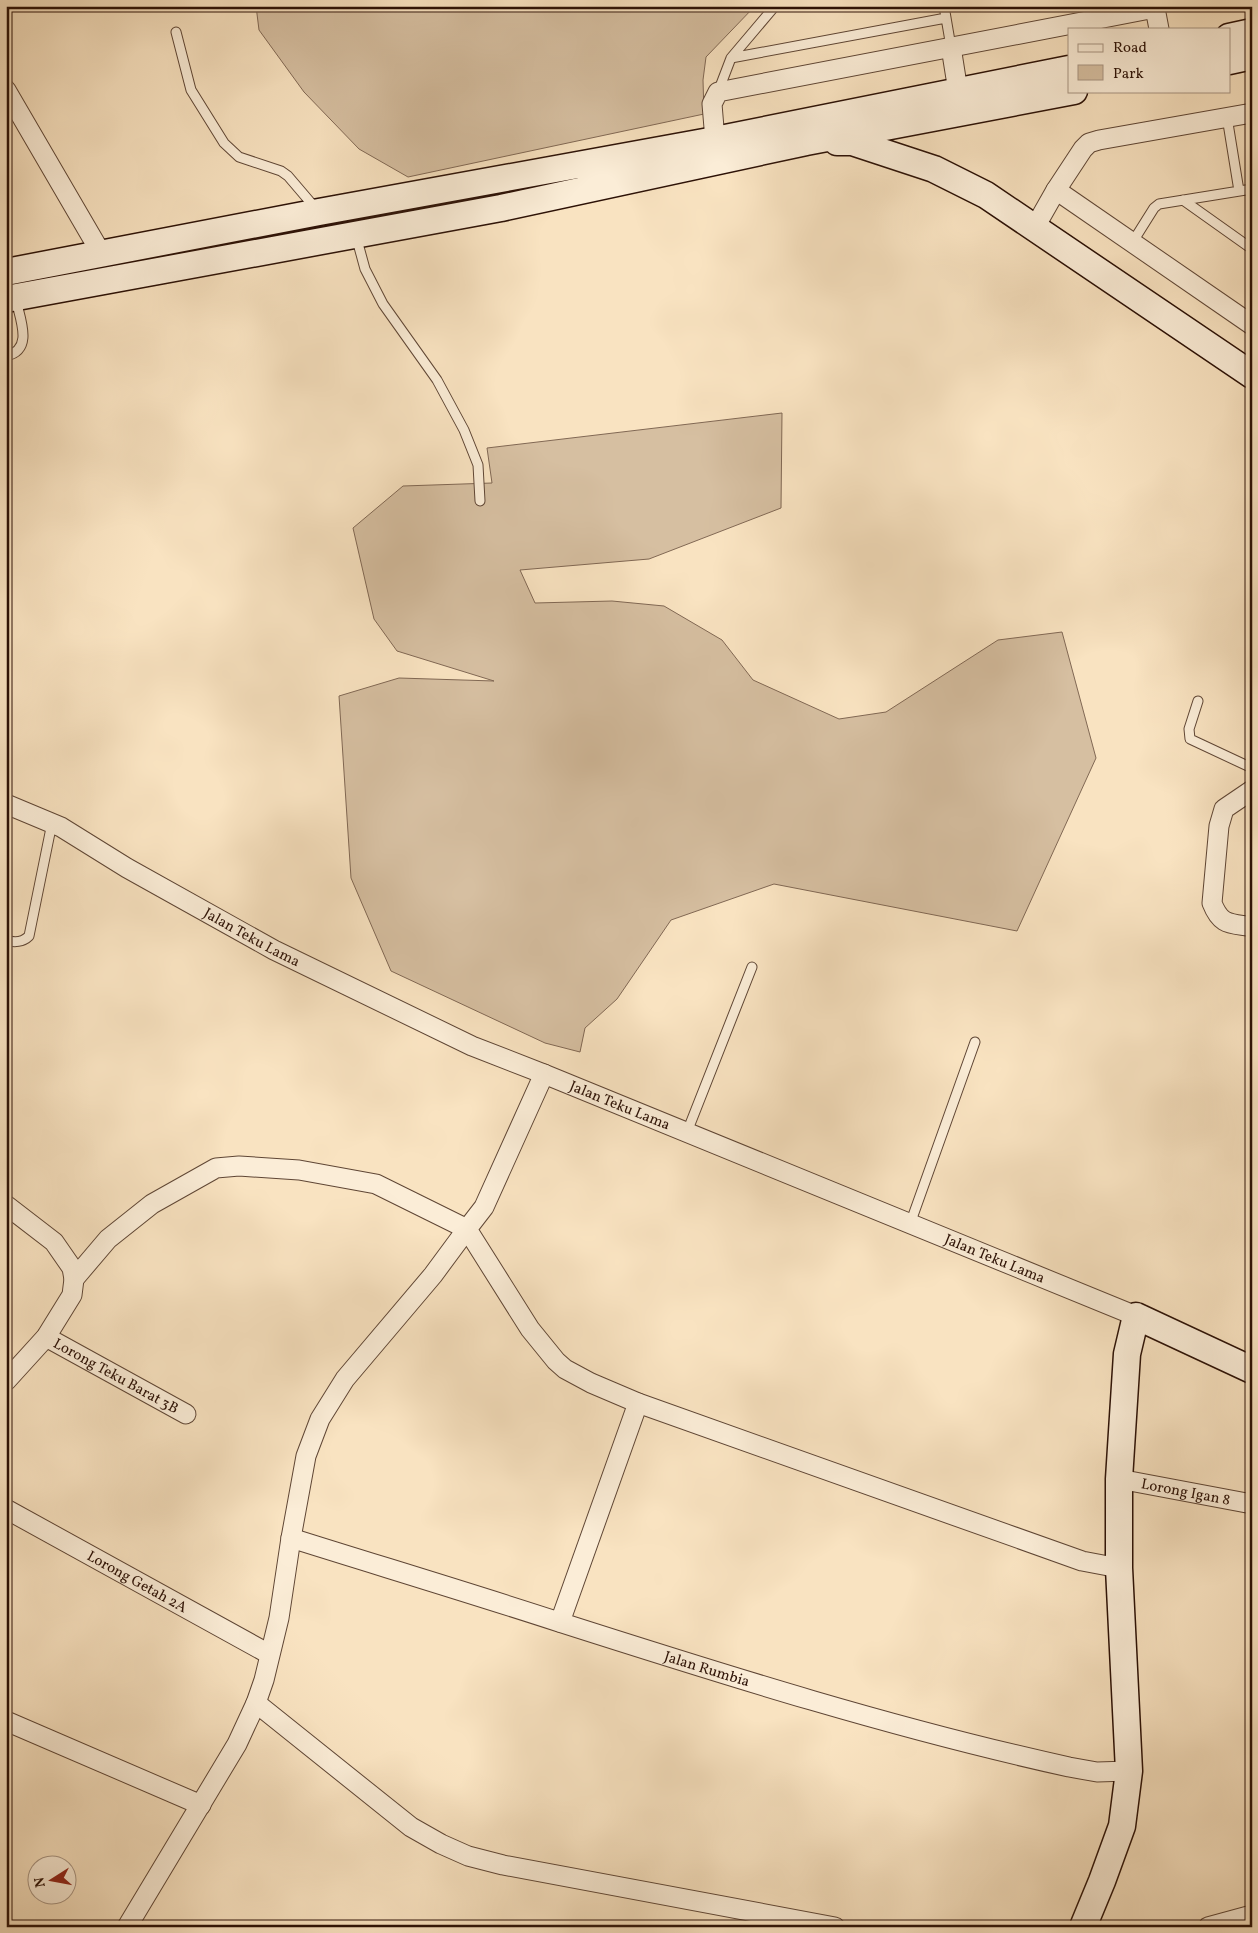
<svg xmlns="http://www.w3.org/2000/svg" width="1258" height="1933" font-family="Vollkorn,serif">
	<rect width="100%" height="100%" fill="#f9e3c1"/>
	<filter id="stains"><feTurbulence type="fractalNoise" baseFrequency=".004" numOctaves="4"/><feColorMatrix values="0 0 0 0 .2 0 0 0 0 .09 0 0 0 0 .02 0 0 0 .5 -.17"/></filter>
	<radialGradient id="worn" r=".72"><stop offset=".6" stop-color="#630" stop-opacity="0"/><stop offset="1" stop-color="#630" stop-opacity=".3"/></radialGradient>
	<path fill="#d6bfa1" stroke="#816854" d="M256,6H755L706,57L703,80L704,114L408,177L359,149L304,92L259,30Z
		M782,413L781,508L649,559L520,570L535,603L612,601L664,606L722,640L753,680L839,719L886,712L998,640L1062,632L1096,758L1017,931L774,884L671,920L617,999L585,1028L580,1052L545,1043L391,971L351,878L339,696L399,678L494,681L397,651L374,619L353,528L403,486L492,483L487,448Z"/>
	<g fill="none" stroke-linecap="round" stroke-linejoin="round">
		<defs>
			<path id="lane" d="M775,6L731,58L946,18
				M944,6L951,47
				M176,32L191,90L224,143L239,157L281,171L288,176L317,210
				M718,92L731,58
				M1227,117L1239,191
				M1183,200L1252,249
				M356,236L365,269L383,304L437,380L464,430L478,465L480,501
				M1132,243L1154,208L1159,204L1252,189
				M6,356C34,350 20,319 16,300
				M1198,701L1189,729L1190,739L1252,768
				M6,940C14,943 23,942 29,936L52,823
				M687,1132L752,967
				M910,1224L975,1042"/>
			<g id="street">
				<path d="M951,47L958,91"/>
				<path d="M6,90L101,253"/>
				<path d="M715,140L712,104L718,92L1155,8L1159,29"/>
				<path d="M1056,190L1252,325"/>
				<path d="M1035,227L1056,190L1083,149L1089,143L1099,140L1252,113"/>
				<path d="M1252,790L1224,809L1219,826L1212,903C1221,926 1230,923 1252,927"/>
				<path id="s1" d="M6,804L61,827L127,868L274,950L472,1046L544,1074L1136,1316"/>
				<path d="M544,1074L484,1207L467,1229L530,1329L556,1361L565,1369L591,1383L638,1403L1082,1561L1119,1568"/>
				<path d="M6,1205L54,1242L72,1268L74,1279L72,1295L46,1337L6,1381"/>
				<path d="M74,1279L108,1239L152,1204L216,1168L239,1166L299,1170L376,1184L467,1229L433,1275L345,1379L320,1419L306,1456L291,1538L279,1618L264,1680L256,1703L237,1744L127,1927"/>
				<path id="s2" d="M46,1337L186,1414"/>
				<path id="s3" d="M1119,1479L1252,1504"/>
				<path id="s4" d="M6,1509L269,1654"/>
				<path id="s5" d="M291,1538C380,1566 470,1593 559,1622C728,1676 896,1729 1069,1767L1097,1772L1129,1771"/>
				<path d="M560,1622L638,1403"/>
				<path d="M256,1703L411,1827L441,1844L468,1856L503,1865L835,1927"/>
				<path d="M6,1721L201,1805"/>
				<path d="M1208,1927L1252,1915"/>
			</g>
			<path id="secondary" d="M1229,37L1252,32
				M1229,61L1252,56
				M837,142H852L934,169L986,195L1252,375
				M6,272L319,212L715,140L1069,69
				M6,299L501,208L806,142L1074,91
				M1083,1927L1102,1881L1122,1826L1129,1771L1119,1568V1479L1127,1354L1136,1316L1252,1370"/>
		</defs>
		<use href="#lane" stroke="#5f4635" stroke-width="11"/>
		<use href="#street" stroke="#5f4635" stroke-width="21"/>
		<use href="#secondary" stroke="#2c1106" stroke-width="29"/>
		<use href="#lane" stroke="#fbedd7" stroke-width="9"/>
		<use href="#street" stroke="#fbedd7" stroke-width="19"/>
		<use href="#secondary" stroke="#fbedd7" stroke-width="26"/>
	</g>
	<g text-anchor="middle" stroke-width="5" stroke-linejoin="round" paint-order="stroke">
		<g font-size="15" fill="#2c1106" stroke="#fbedd7">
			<text dy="5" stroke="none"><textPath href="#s1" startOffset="280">Jalan Teku Lama</textPath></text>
			<text dy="5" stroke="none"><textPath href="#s1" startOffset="685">Jalan Teku Lama</textPath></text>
			<text dy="5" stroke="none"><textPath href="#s1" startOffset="1090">Jalan Teku Lama</textPath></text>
			<text dy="5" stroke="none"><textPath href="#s2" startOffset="80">Lorong Teku Barat 3B</textPath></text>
			<text dy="5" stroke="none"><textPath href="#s3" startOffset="68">Lorong Igan 8</textPath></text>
			<text dy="5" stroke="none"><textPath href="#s4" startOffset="150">Lorong Getah 2A</textPath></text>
			<text dy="5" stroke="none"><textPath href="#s5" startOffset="436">Jalan Rumbia</textPath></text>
		</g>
	</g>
	<rect width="1258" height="1933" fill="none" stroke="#f9e3c1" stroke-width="25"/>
	<rect x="8" y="8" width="1243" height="1918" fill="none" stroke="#2c1106" stroke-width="2.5"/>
	<rect x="12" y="12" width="1233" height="1908" fill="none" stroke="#2c1106"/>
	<rect x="1068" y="28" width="162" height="65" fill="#fbedd7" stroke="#a89583"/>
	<rect x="1078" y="44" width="25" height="8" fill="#fbedd7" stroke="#a89583"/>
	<text x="1113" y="52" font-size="15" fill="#2c1106">Road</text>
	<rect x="1078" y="65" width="25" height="15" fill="#d6bfa1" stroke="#a89583"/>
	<text x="1113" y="78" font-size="15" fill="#2c1106">Park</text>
	<g transform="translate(52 1880) rotate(259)"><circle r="24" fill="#fbedd7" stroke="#a89583"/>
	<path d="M0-4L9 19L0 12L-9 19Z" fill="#8f2418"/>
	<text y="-8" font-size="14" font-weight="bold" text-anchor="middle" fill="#2c1106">N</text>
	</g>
	<rect width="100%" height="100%" filter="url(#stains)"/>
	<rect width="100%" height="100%" fill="url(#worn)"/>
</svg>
